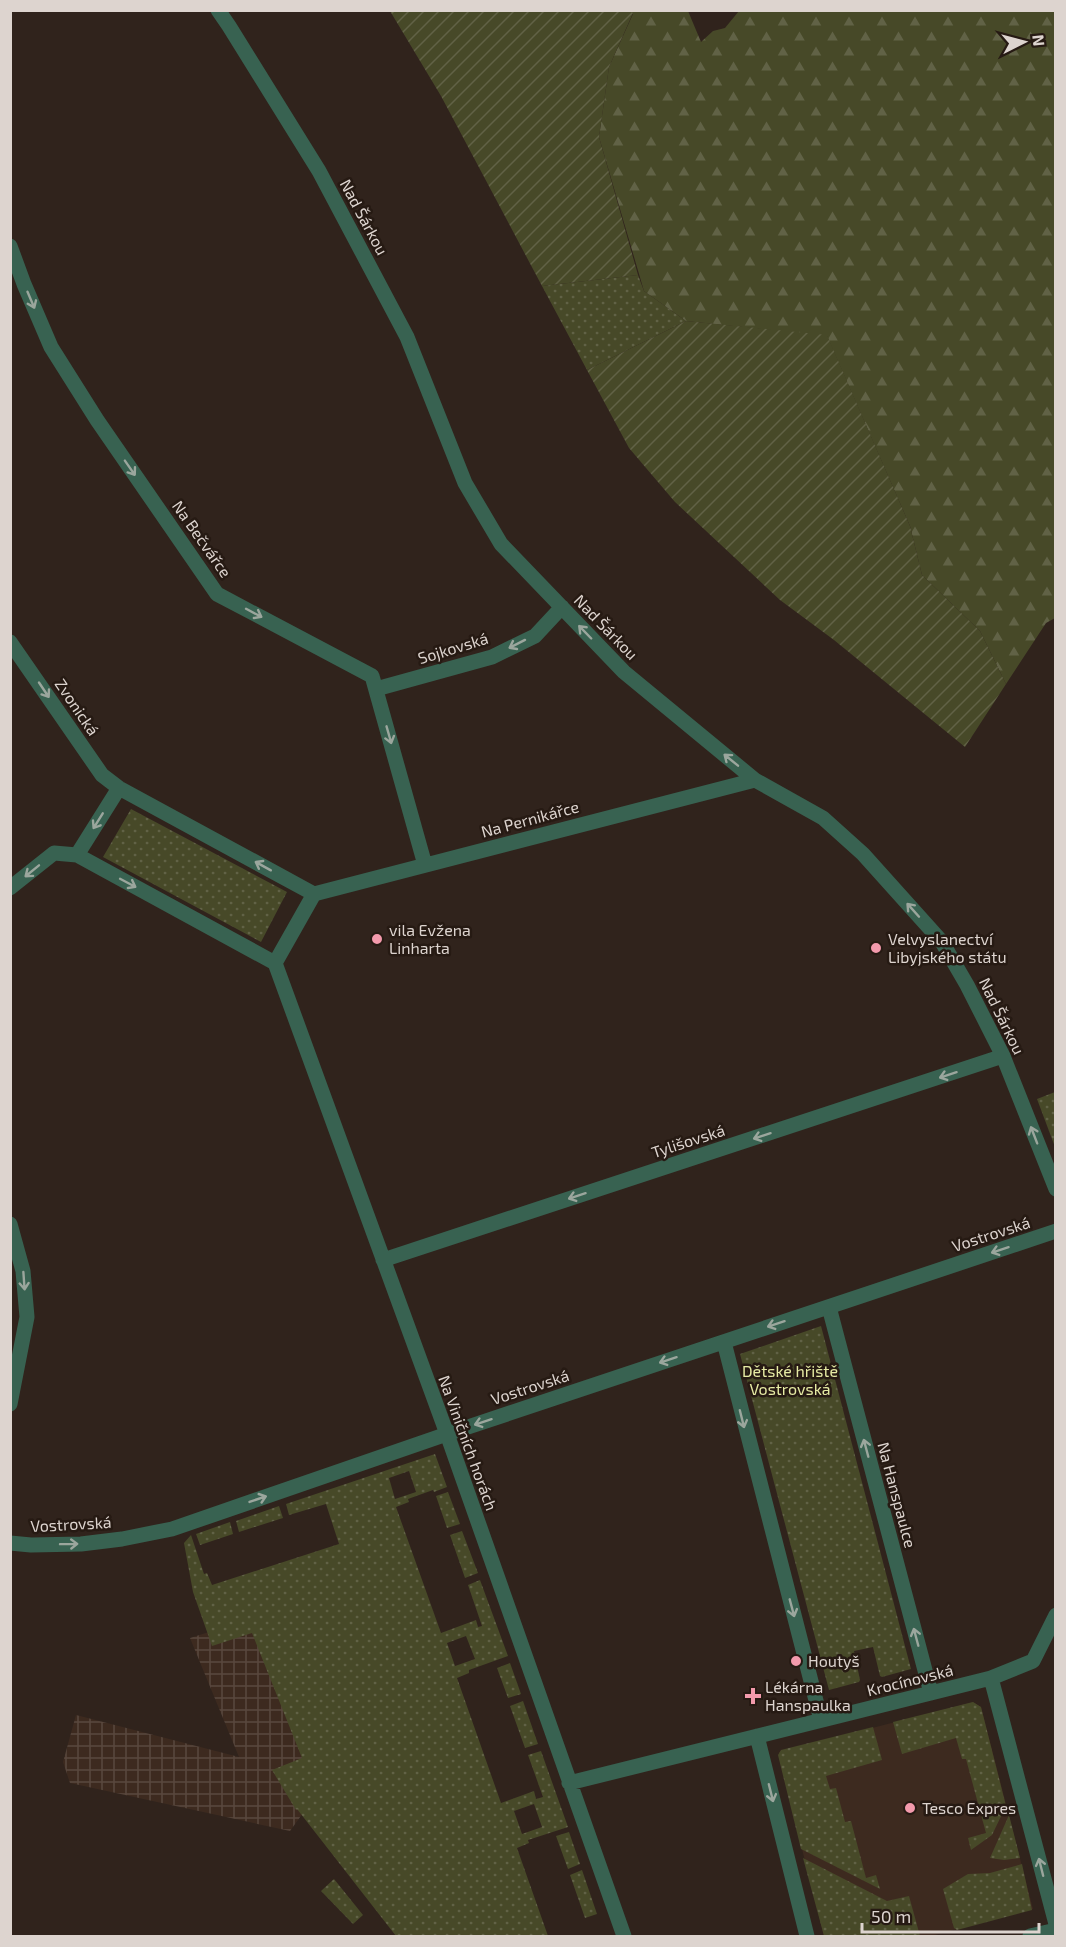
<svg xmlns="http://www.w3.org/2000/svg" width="1066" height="1947" font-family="'Exo 2',sans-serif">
	<defs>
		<pattern id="industrial-grid" width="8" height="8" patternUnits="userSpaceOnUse" patternTransform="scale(1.5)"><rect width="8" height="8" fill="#3d2a1f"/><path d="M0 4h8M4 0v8" fill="none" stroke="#59483e"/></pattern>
		<pattern id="grass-dots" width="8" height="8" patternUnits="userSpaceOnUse" patternTransform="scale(1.5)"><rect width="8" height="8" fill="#474928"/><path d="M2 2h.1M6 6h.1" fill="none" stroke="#616246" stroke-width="1.8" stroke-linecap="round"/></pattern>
		<pattern id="forest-firs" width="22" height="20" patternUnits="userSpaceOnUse" patternTransform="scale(1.5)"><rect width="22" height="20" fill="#474928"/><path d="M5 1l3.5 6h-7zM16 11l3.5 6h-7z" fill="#616246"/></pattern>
		<pattern id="garden-furrows" width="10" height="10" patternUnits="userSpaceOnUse" patternTransform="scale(1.5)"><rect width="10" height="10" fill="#474928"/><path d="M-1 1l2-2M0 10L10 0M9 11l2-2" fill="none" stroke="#616246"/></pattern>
	</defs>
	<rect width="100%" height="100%" fill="#30231c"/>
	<path fill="#3d2a1f" d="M973,1702L981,1707L1033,1909L931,1936H824L779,1758V1752Z"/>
	<path fill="url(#industrial-grid)" d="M260,1616L318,1768L306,1809L290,1831L70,1783L63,1762L76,1715L239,1757L190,1638Z"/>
	<path fill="url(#grass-dots)" fill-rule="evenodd" d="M638,275L644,291L686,321L587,370L542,286Z
		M131,809L287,892L261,942L103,857Z
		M1055,1092V1147L1037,1099Z
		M821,1326L911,1669L882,1677L880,1676L873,1647L854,1651L860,1680L859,1682L829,1690L740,1354Z
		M435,1454L447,1487L434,1492L433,1490L408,1499L409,1502L396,1507L441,1633L476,1620L478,1627L482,1626L468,1585L480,1580L508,1656L469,1670V1673L457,1678L501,1803L534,1791L536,1799L543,1797L528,1755L541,1751L568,1827L528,1840L529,1843L517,1848L548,1936H396L297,1809L296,1810L272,1770L302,1758L252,1633L212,1646L193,1592L184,1543L191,1535L204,1574L207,1573L212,1585L339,1544L326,1504L289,1515L286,1504ZM409,1471L416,1492L395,1499L389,1478ZM466,1636L475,1659L455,1666L447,1643ZM534,1804L542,1827L522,1834L514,1811Z
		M448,1492L460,1524L447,1528L436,1496Z
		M279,1506L283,1518L239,1532L236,1521Z
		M230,1522L233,1534L200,1545L196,1534Z
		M462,1531L478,1573L465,1578L450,1535Z
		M510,1663L521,1694L508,1698L497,1668Z
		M523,1701L538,1744L525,1748L510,1706Z
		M973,1702L981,1707L1006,1806L992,1835L971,1850L968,1838L986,1833L966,1759H962L956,1738L902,1754L893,1722Z
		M873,1727L882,1760L826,1776L830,1789L836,1788L845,1822L851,1821L866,1878L876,1875L880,1889L801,1849L778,1755L781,1750Z
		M1009,1815L1020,1858L1004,1860L990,1858Z
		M569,1832L580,1864L568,1869L556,1836Z
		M803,1858L887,1901L909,1896L920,1936H824Z
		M1022,1864L1032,1910L957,1930L954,1928L943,1889L968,1874L990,1873Z
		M582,1870L597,1914L585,1918L570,1875Z
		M334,1879L363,1915L353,1924L321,1891Z"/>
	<path fill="url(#forest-firs)" d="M627,11H688L701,42L713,31L725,28L739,11H1055V618L1046,623L1006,684L980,631L922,575L910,526L827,336L686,321L644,291L599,137L609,67L633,14Z"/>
	<path fill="url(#garden-furrows)" d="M627,10L633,13L609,67L599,137L638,275L542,286L441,96L390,11Z
		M686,321L827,335L910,526L922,575L980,631L1006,684L965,747L834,640L780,600L675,502L629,448L587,370Z"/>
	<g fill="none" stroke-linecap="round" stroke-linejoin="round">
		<path stroke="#386251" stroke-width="15" d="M218,10L229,26L319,171L407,337L465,483L501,544L624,672L755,780L823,818L863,854L942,942L967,985L1003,1056L1056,1189
			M10,246L24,284L51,347L97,420L217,594L372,676L425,865
			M10,642L102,775L119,788L314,894L755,780
			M376,689L492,657L535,636L562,607
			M77,855L119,788
			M10,888L54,853L77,855L275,963
			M275,963L447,1434L624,1936
			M275,963L314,894
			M10,1224L23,1271L27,1317L10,1404
			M383,1260L1003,1056
			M829,1307L931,1693
			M724,1342L821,1720
			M10,1543L31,1545L81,1544L122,1539L172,1529L447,1434L1056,1231
			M991,1678L1056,1924
			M757,1736L807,1936
			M569,1783L991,1678L1033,1661L1056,1615"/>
		<path stroke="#386251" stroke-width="15" d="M1030,1936L1056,1930"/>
	</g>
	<defs><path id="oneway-shaft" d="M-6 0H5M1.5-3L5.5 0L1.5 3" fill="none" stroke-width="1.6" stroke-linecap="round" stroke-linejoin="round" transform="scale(1.5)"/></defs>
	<g stroke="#9ba69d">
		<use href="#oneway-shaft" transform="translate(31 300) rotate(67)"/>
		<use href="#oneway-shaft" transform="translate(130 468) rotate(55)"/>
		<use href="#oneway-shaft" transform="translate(254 613) rotate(28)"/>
		<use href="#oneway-shaft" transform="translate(585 632) rotate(-134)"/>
		<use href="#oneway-shaft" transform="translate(517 644) rotate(153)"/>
		<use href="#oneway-shaft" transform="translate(44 690) rotate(56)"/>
		<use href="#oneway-shaft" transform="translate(389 735) rotate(74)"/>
		<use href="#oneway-shaft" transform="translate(731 760) rotate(-141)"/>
		<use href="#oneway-shaft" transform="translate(98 821) rotate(122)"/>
		<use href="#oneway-shaft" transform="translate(263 866) rotate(-151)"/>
		<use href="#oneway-shaft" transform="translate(32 871) rotate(141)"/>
		<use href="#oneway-shaft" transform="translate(128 883) rotate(28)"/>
		<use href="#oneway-shaft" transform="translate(913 910) rotate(-132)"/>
		<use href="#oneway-shaft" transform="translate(948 1075) rotate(162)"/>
		<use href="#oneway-shaft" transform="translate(1034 1135) rotate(-111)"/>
		<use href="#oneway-shaft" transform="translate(762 1136) rotate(162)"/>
		<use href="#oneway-shaft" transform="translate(577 1196) rotate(162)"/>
		<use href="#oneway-shaft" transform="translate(1000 1250) rotate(162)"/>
		<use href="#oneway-shaft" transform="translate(24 1281) rotate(86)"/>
		<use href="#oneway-shaft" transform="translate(776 1324) rotate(162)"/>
		<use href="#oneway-shaft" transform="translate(668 1360) rotate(162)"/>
		<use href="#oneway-shaft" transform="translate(742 1419) rotate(76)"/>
		<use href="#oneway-shaft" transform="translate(483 1422) rotate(162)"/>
		<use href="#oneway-shaft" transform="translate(866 1448) rotate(-105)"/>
		<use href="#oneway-shaft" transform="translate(258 1499) rotate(-19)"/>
		<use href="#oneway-shaft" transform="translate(69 1544) rotate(-1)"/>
		<use href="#oneway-shaft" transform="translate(792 1608) rotate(75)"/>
		<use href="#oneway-shaft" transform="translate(916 1637) rotate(-105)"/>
		<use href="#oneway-shaft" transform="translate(771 1793) rotate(76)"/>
		<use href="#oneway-shaft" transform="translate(1041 1867) rotate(-104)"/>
	</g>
	<g fill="#f39aac" stroke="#261a13" stroke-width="2">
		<circle cx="377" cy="939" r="6"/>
		<circle cx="876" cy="948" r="6"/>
		<circle cx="796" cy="1661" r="6"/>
		<path d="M750 1687h6v6h6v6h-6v6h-6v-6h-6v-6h6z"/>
		<circle cx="910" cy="1808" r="6"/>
	</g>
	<g text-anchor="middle" stroke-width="5" stroke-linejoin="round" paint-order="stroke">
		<g font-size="16" fill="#ddd4cf" stroke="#261a13">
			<text transform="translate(364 217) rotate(62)" y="6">Nad Šárkou</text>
			<text transform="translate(202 539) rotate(55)" y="6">Na Bečvářce</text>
			<text transform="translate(606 627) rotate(46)" y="6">Nad Šárkou</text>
			<text transform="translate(453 648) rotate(-17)" y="6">Sojkovská</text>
			<text transform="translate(77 707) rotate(56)" y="6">Zvonická</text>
			<text transform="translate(530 819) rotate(-15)" y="6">Na Pernikářce</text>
			<text transform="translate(1002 1016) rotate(64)" y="6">Nad Šárkou</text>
			<text transform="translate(688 1141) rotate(-18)" y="6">Tylišovská</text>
			<text transform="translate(991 1234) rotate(-18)" y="6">Vostrovská</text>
			<text transform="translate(530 1387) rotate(-18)" y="6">Vostrovská</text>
			<text transform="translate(468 1443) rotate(70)" y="6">Na Viničních horách</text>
			<text transform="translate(897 1495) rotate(75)" y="6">Na Hanspaulce</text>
			<text transform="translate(71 1524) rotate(-3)" y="6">Vostrovská</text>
			<text transform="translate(910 1680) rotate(-14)" y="6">Krocínovská</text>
		</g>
		<g font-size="16" fill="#ddd4cf" stroke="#261a13" text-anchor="start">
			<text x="389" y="936">vila Evžena<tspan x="389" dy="18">Linharta</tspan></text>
			<text x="888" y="945">Velvyslanectví<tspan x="888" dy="18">Libyjského státu</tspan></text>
			<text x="808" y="1667">Houtyš</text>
			<text x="765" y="1693">Lékárna<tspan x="765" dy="18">Hanspaulka</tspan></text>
			<text x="922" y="1814">Tesco Expres</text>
		</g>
		<g font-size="16" fill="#e6eba4" stroke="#261a13">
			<text x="790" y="1377">Dětské hřiště<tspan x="790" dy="18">Vostrovská</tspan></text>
		</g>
	</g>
	<rect width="1066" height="1947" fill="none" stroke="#ddd4cf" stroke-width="24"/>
	<g transform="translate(1024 42) rotate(84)" stroke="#261a13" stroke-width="4.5" paint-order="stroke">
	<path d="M0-4.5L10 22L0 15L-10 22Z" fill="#ddd4cf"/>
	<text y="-9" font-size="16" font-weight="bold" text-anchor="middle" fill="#ddd4cf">N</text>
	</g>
	<path d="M862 1923v9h177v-9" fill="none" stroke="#ddd4cf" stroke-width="3"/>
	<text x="871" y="1923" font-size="18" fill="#ddd4cf" stroke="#261a13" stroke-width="4.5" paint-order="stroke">50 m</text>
</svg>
